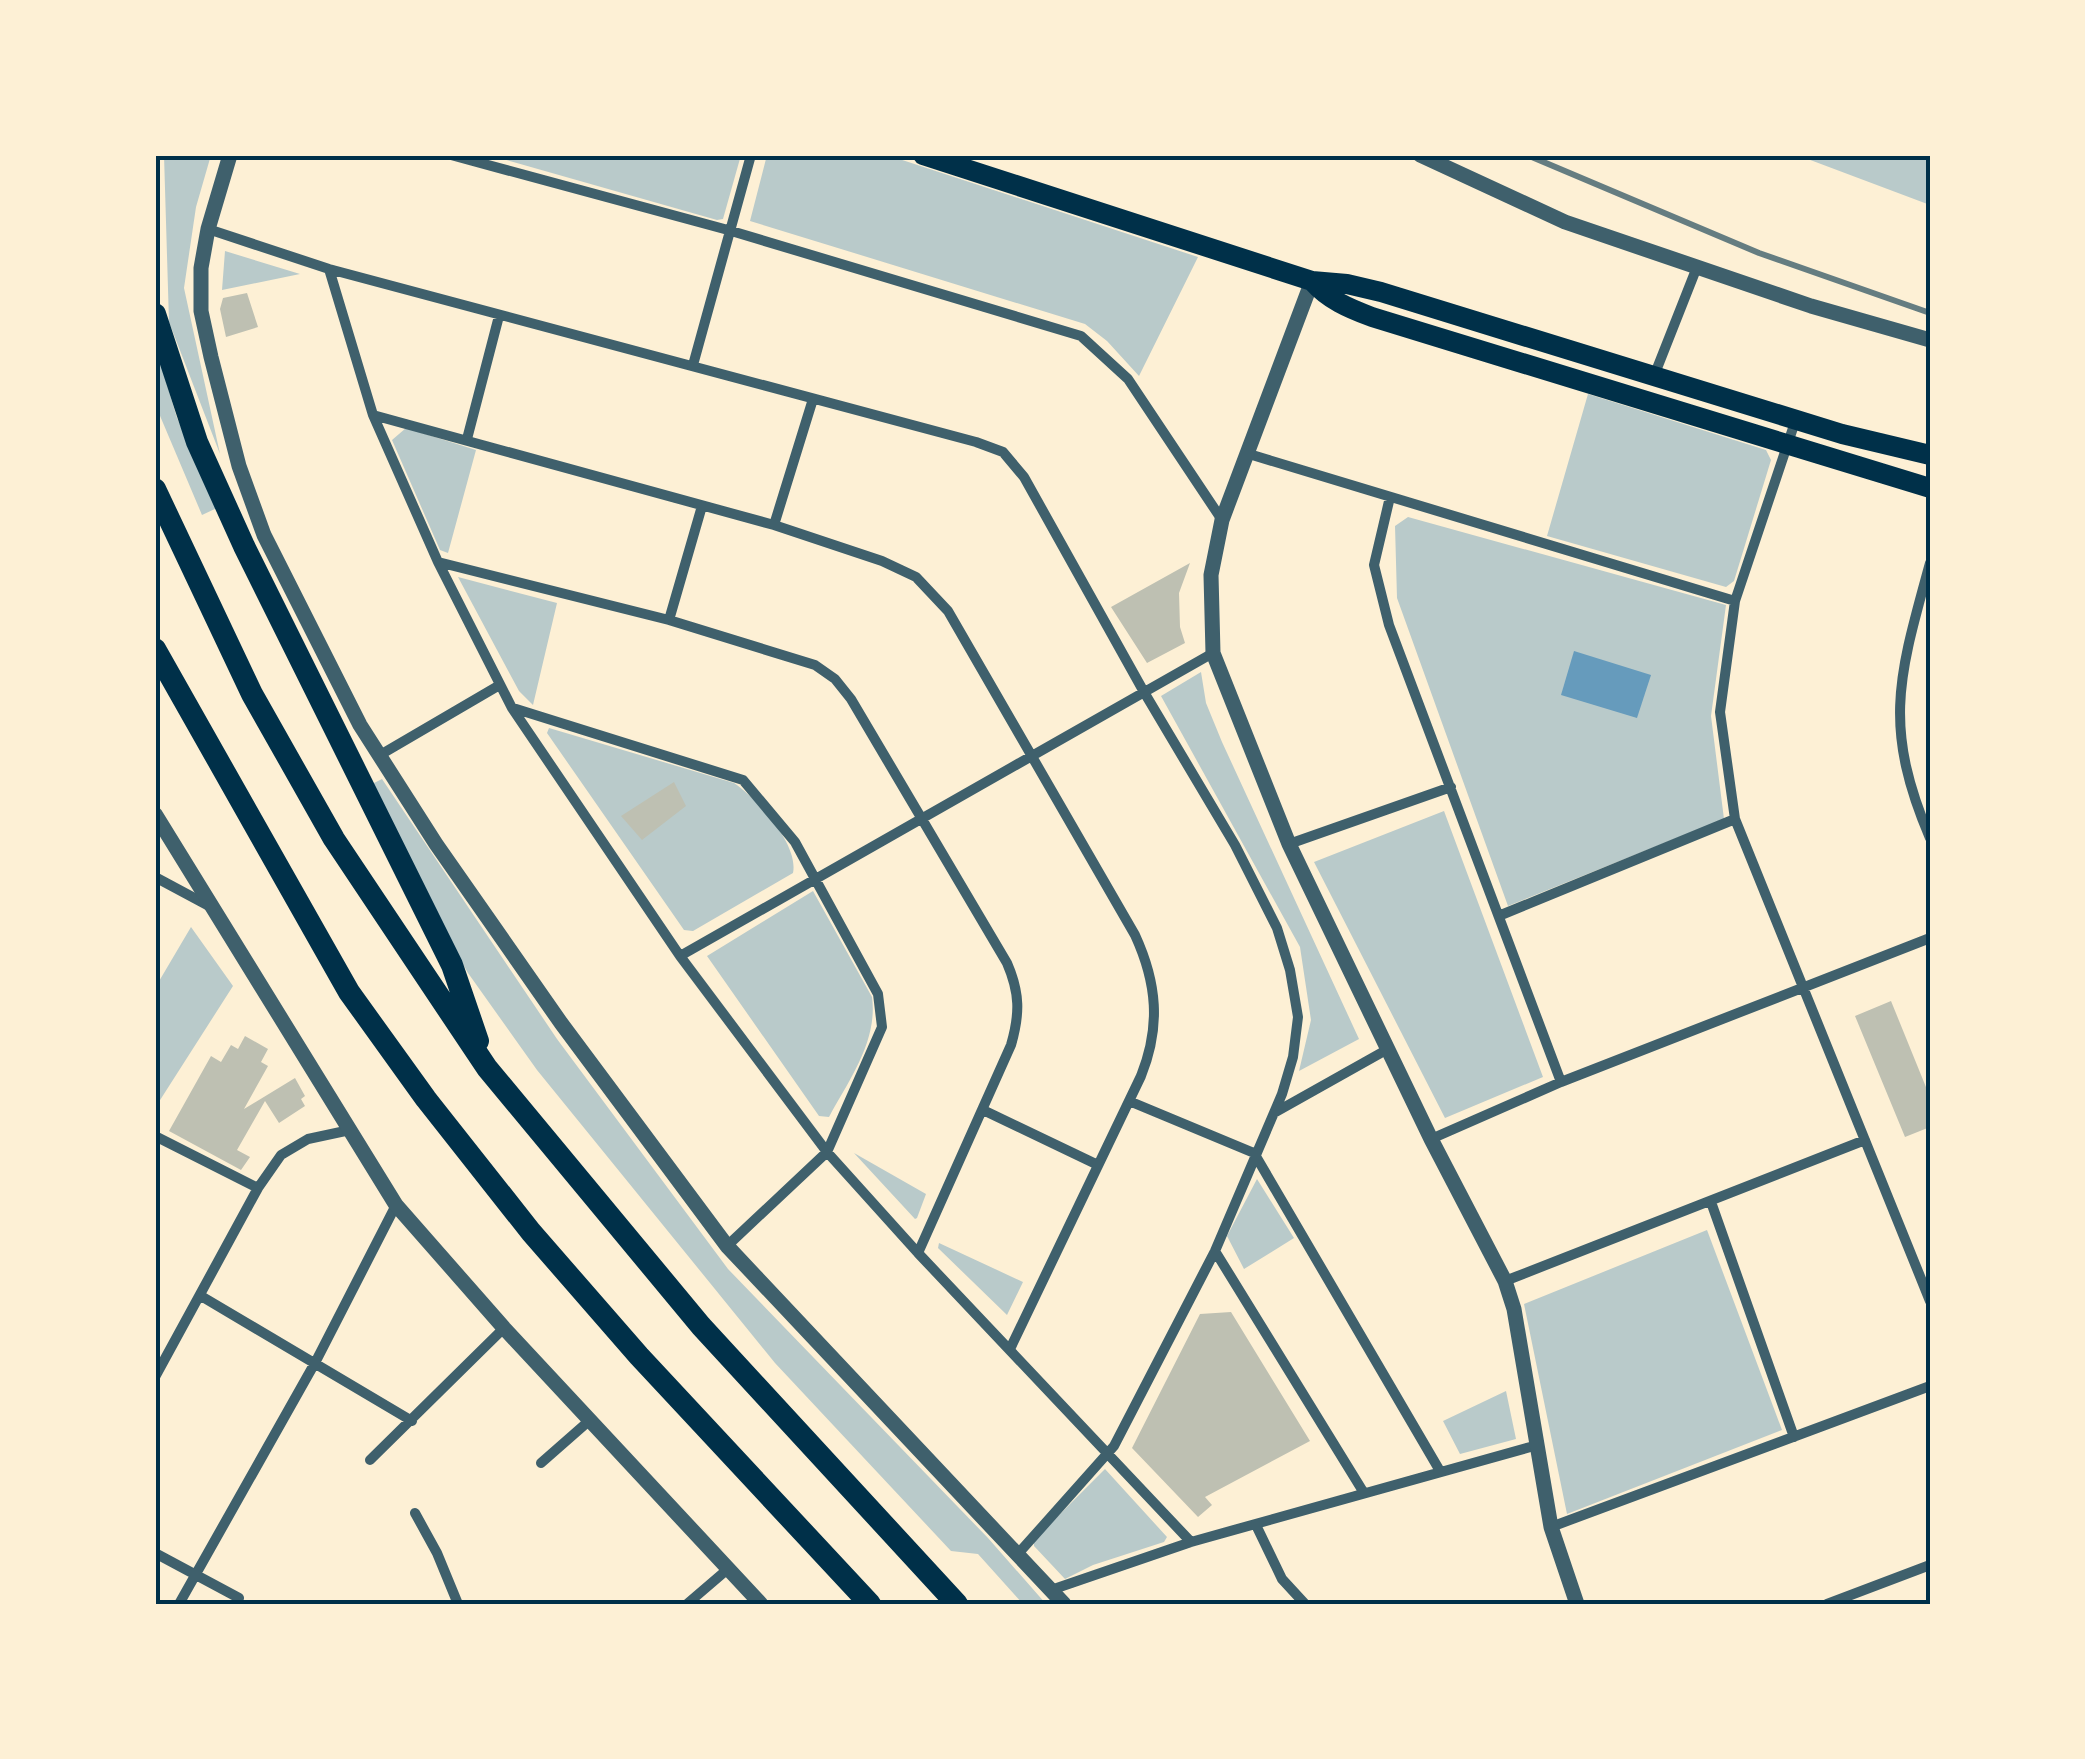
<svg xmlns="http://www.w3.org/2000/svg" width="2085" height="1759" font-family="Rubik,sans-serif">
	<rect width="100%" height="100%" fill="#fdf0d5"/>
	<path fill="#b9caca" d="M164,155H211L196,207L184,288L220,454L169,322Z
		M489,155H741L723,219L717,220Z
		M767,155H887L1198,257L1139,376L1107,341L1085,324L750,221Z
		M1797,155H1930V205Z
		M225,251L300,274L222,290Z
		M155,345L177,418L217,508L202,515L155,404Z
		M1588,394L1766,450L1771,460L1734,581L1726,587L1547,536Z
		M406,428L476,450L448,553L440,550L392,440Z
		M1408,517L1726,605L1711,716L1724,819L1508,906L1397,598L1395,526Z
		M458,577L557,603L533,705L519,691Z
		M1201,672L1206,703L1222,742L1359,1039L1299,1071L1311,1020L1300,947L1161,696Z
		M549,728L734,783C756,798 799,844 793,873L693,931L684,930L547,733Z
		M382,779L557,1039L728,1269L988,1538L1046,1604H1023L978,1554L951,1551L775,1363L537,1070L468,973L410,872L370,785Z
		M1444,811L1543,1077L1445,1118L1314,862Z
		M813,891L872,997C878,1041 849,1080 829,1117L819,1116L707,956Z
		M191,927L233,986L155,1108V988Z
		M854,1153L926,1194L917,1218L915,1219Z
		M1257,1179L1294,1238L1244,1269L1227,1236Z
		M1707,1230L1782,1430L1567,1514L1524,1304Z
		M939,1243L1023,1282L1007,1315L938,1248Z
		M1506,1391L1516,1439L1460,1454L1443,1421Z
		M1105,1469L1167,1537L1164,1542L1093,1565L1065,1579L1034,1546V1540Z"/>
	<path fill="#669bbc" d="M1574,651L1651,675L1637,718L1561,695Z"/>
	<path fill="#bec0b2" d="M247,293L258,327L226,337L220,309L223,298Z
		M1190,563L1179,593L1180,627L1185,643L1147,663L1111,607Z
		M674,782L686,806L642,840L621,816Z
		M1891,1001L1930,1097V1127L1905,1137L1855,1016Z
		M245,1036L268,1049L261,1062L268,1066L244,1109L295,1078L305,1096L301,1099L305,1106L279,1123L265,1101L237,1150L250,1157L241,1170L169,1131L211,1056L221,1062L231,1045L238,1049Z
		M1231,1312L1310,1441L1205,1497L1212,1505L1198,1517L1132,1448L1200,1314Z"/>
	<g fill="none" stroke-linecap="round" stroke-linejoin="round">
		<path stroke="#3f606c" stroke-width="10" d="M451,155L728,230L1081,336L1128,379L1222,520
			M208,229L329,269L976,442L1003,452L1024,477L1144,692L1235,845L1277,928L1290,970L1298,1017L1293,1057L1282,1094L1215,1251L1114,1446L1017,1555
			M329,269L373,415L438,562L512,708L680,956L827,1152L918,1253L1191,1542
			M693,365L751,155
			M1654,376L1697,267
			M373,415L774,525L882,561L916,577L948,611L1135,935C1157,983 1161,1026 1141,1076L1010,1349
			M1796,419L1735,601L1720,712L1735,819L1930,1301
			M467,439L499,316
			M1249,454L1735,601
			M1390,497L1374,565L1389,625L1561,1082
			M774,525L813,399
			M438,562L669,620L815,665L835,679L851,699L1007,963C1020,993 1020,1014 1011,1045L918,1253
			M1930,563C1899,676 1882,725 1930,838
			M669,620L702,506
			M513,708L743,780L795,842L878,994L882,1027L827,1152L727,1246
			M380,755L498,686
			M1289,844L1451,787
			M155,877L211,907
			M1501,915L1735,819
			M680,956L1213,653
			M1129,1101L1254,1153L1440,1471
			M983,1110L1098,1165
			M1274,1113L1388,1049
			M155,1136L258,1188
			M1431,1139L1561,1082L1930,938
			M1711,1202L1794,1437
			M1215,1251L1364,1493
			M1505,1281L1865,1140
			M201,1296L412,1421
			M155,1377L258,1188L281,1155L308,1139L350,1130
			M370,1460L504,1328
			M541,1463L590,1420
			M415,1513L437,1553L458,1604
			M1256,1525L1282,1579L1305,1604
			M1551,1527L1930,1386
			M155,1553L239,1598
			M1051,1590L1191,1542L1534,1446
			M179,1604L316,1361L396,1205
			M687,1604L729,1568
			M1827,1604L1930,1565"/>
		<path stroke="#3f606c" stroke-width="15" d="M230,155L208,229L201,268V311L211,357L239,466L264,535L360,725L436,844L561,1023L727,1246L1064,1604
			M1420,155L1565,222L1811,306L1930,340
			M1312,281L1222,520L1211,575L1213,653L1289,844L1431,1139L1505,1281L1514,1309L1551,1527L1577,1604
			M155,814L396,1205L504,1328L761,1604"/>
		<path stroke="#003049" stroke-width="20" d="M923,155L1312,281L1347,284L1381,292L1842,434L1930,455
			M1312,281C1329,300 1348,308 1372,317L1930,488"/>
		<path stroke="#003049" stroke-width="22" d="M155,314L197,442L244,546L452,965L478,1041
			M155,489L252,694L334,839L487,1068L701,1326L957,1604
			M155,649L349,992L426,1099L531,1232L639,1356L870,1604"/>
		<path stroke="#657d81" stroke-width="6" d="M1527,155L1759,253L1930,313"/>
	</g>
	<rect width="2085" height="1759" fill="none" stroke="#fdf0d5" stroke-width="315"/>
	<rect x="158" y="158" width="1770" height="1444" fill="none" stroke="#003049" stroke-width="4"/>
</svg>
